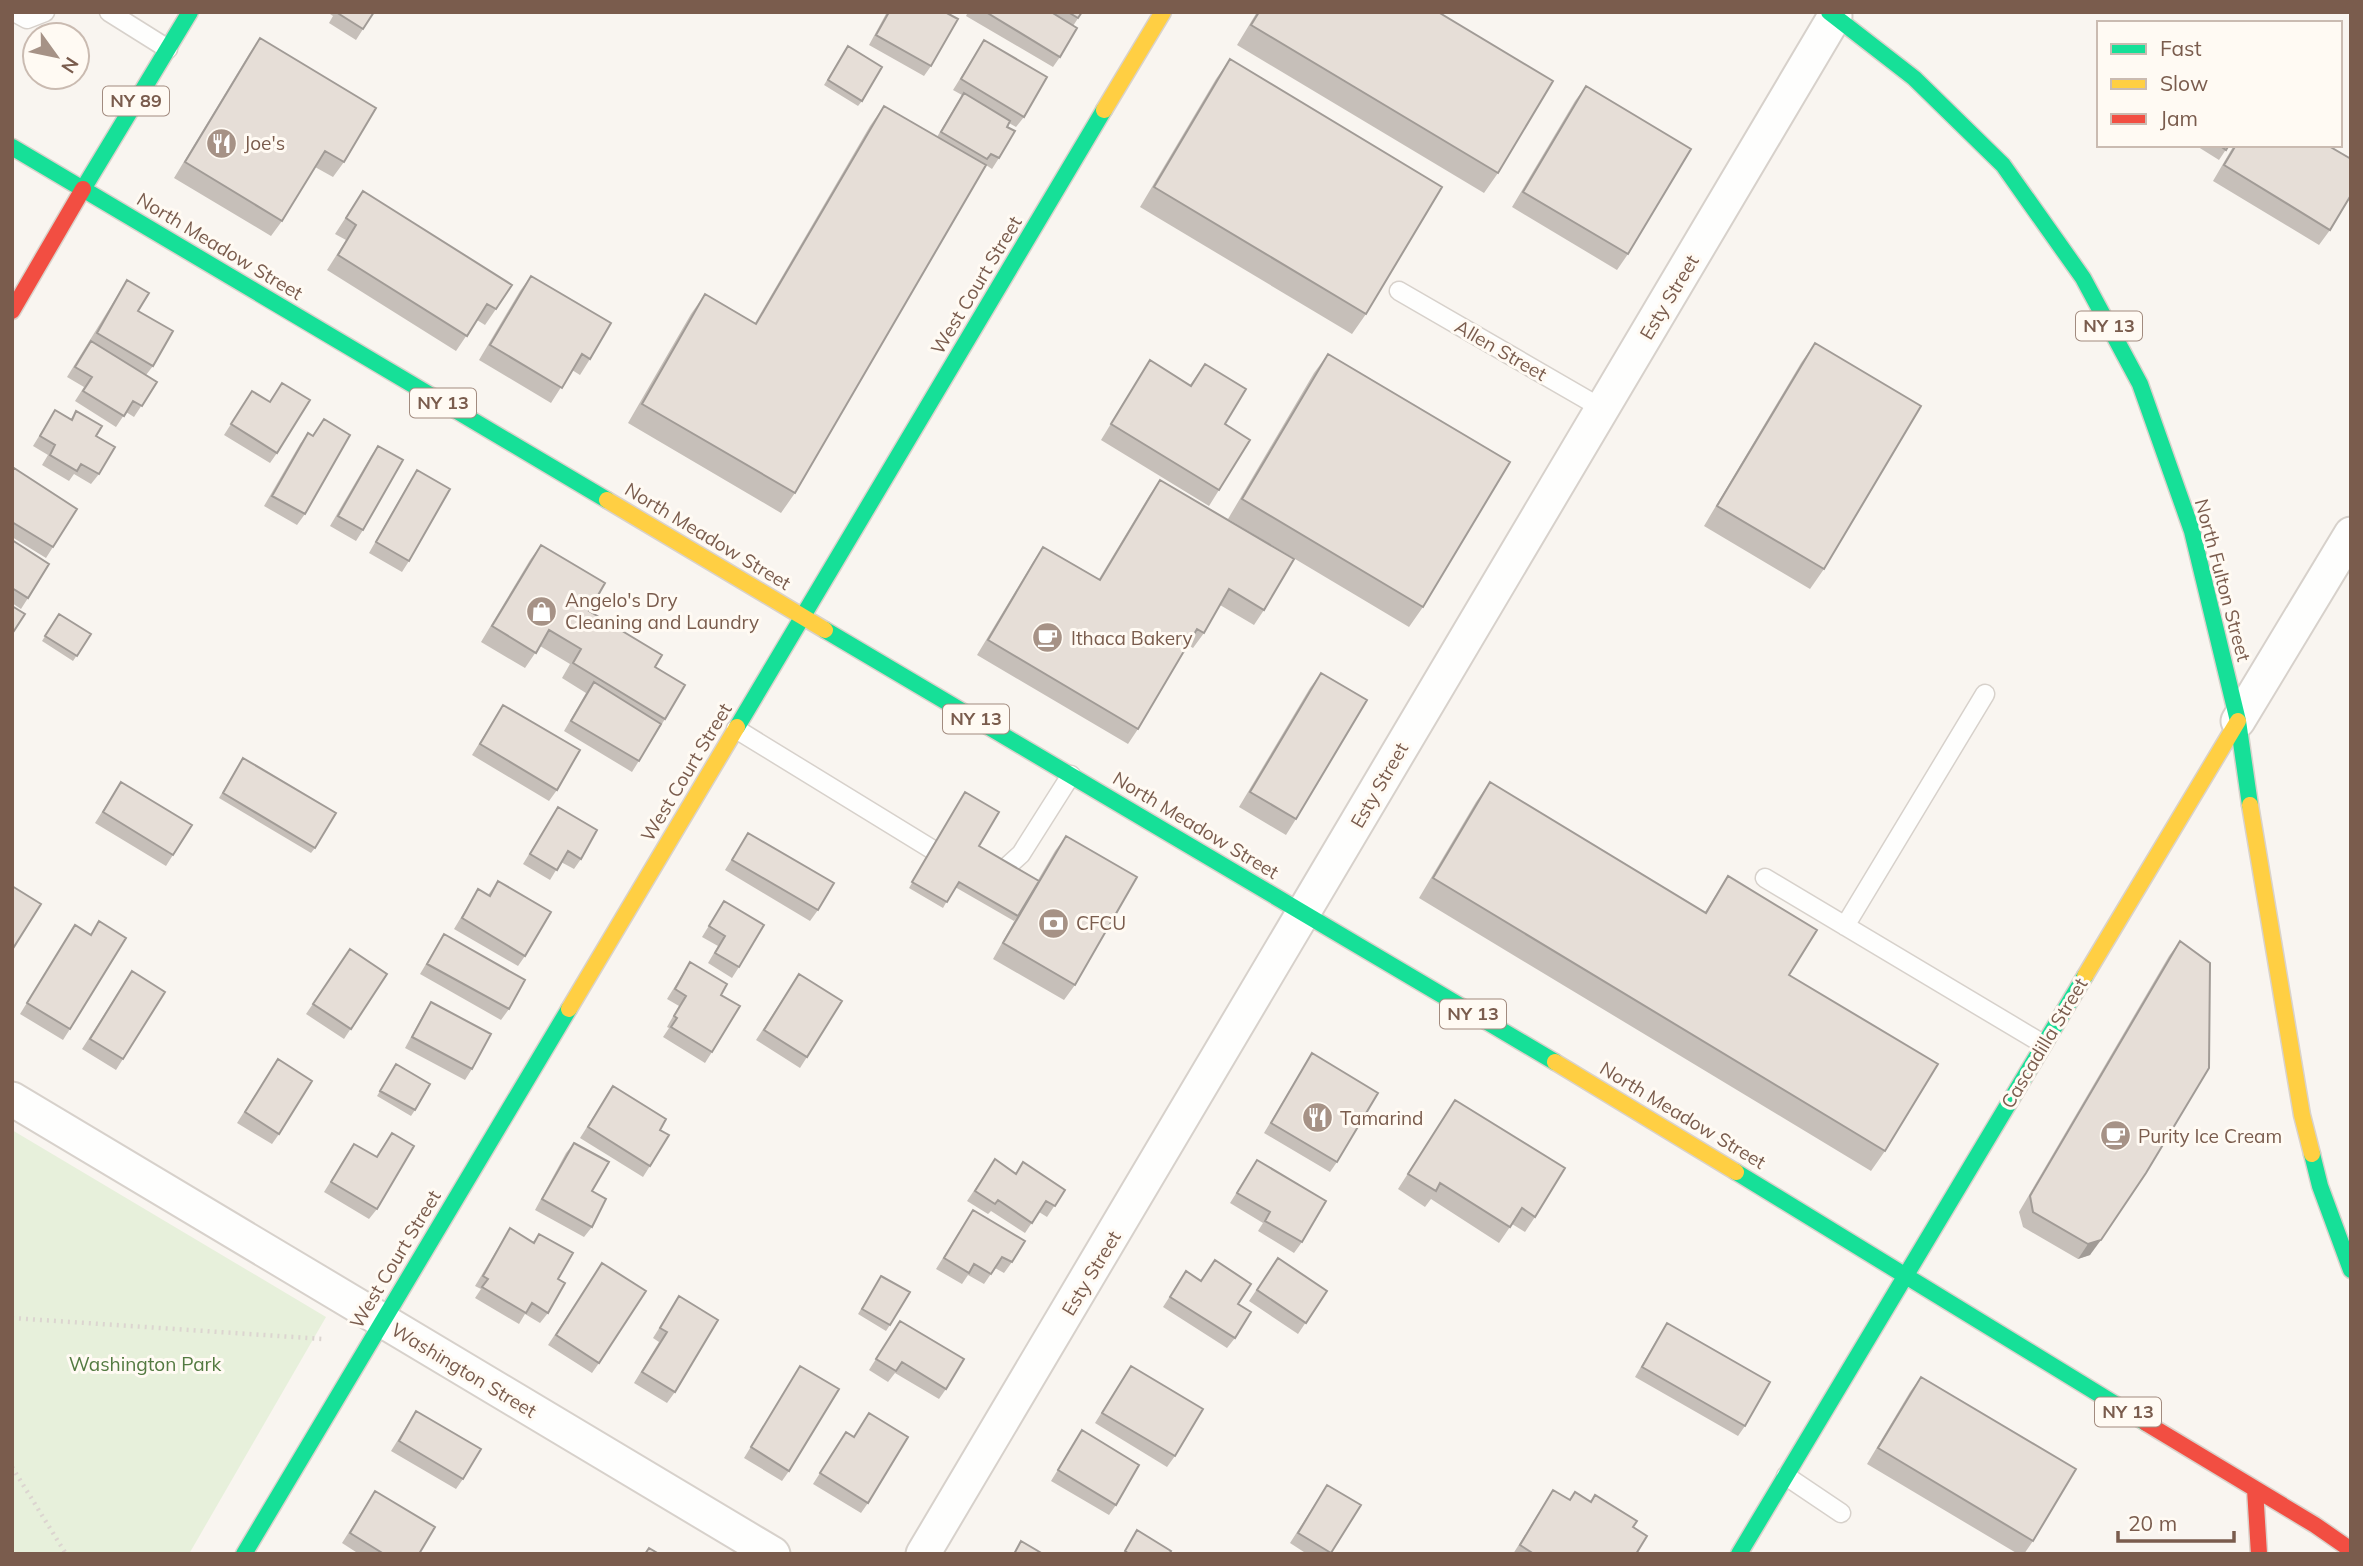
<svg xmlns="http://www.w3.org/2000/svg" width="2363" height="1566" font-family="Mulish,sans-serif">
	<rect width="100%" height="100%" fill="#f9f5f0"/>
	<path fill="#e7f0db" d="M12,1130L326,1317L189,1554H12Z"/>
	<g fill="none" stroke-linecap="round" stroke-linejoin="round">
		<defs>
			<path id="lane" d="M109,12L168,49
				M16,13L27,19L45,12
				M1399,291L1603,409
				M736,729L951,861
				M992,875H998L1021,854L1071,775
				M1765,878L2043,1044
				M1845,926L1985,694
				M1786,1476L1841,1513"/>
			<path id="street" d="M2238,721L2351,534
				M12,1099L773,1554
				M923,1554L1835,16"/>
			<path id="fast" d="M1829,12L1914,78L2003,165L2083,278L2140,384L2192,531L2238,721L2250,805
				M12,147L607,500
				M83,189L190,12
				M825,630L1555,1062
				M737,727L1104,110
				M2312,1154L2320,1186L2351,1270
				M1736,1172L2146,1423
				M244,1554L569,1009
				M1739,1554L2085,976"/>
			<path id="slow" d="M1104,110L1163,12
				M607,500L825,630
				M2250,805L2302,1115L2312,1154
				M2085,976L2238,721
				M569,1009L737,727
				M1555,1062L1736,1172"/>
			<path id="jam" d="M12,311L83,189
				M2146,1423L2315,1525L2351,1550
				M2255,1489L2259,1554"/>
		</defs>
		<use href="#lane" stroke="#d7d1cb" stroke-width="21"/>
		<use href="#street" stroke="#d7d1cb" stroke-width="37"/>
		<use href="#fast" stroke="#d9d2cb" stroke-width="19"/>
		<use href="#slow" stroke="#d9d2cb" stroke-width="19"/>
		<use href="#jam" stroke="#d9d2cb" stroke-width="19"/>
		<path stroke="#dcd5d0" stroke-width="4.5" stroke-dasharray="2 5" stroke-linecap="butt" d="M12,1318L323,1339
			M12,1467L66,1554"/>
		<use href="#lane" stroke="#fefefd" stroke-width="18"/>
		<use href="#street" stroke="#fefefd" stroke-width="33"/>
		<use href="#fast" stroke="#16e098" stroke-width="16"/>
		<use href="#slow" stroke="#ffcf43" stroke-width="16"/>
		<use href="#jam" stroke="#f24e42" stroke-width="16"/>
	</g>
	<path fill="#c6bfb9" d="M327,12H374L356,40L329,23L333,16Z
		M887,12H945L931,66L924,76L869,45Z
		M968,12H1082L1073,26L1060,57L1053,67L966,16Z
		M1257,12H1438L1498,173L1484,193L1237,45Z
		M260,38L344,162L333,177L315,167L282,221L271,236L174,178L249,54Z
		M984,40L1024,117L1016,127L1009,123L999,158L992,169L986,165L795,493L781,513L628,423L691,314L705,294L755,323L870,126L884,106L937,137L962,95L953,90Z
		M848,46L862,101L858,106L824,85Z
		M1230,59L1366,314L1352,334L1140,207L1216,79Z
		M1586,86L1628,254L1617,270L1512,207L1575,101Z
		M2195,145H2229L2219,160Z
		M2234,145H2327L2330,230L2319,245L2213,181Z
		M363,191L496,309L485,325L477,320L456,351L327,270L346,240L335,234Z
		M531,276L590,359L580,375L572,370L551,403L479,360L520,291Z
		M127,280L138,311L153,366L146,375L157,382L134,417L126,412L116,427L75,401L84,387L67,377Z
		M1815,343L1824,569L1810,589L1704,526L1801,363Z
		M1328,354L1423,607L1409,627L1228,519L1314,373Z
		M1150,360L1190,385L1205,364L1225,424L1219,490L1209,506L1101,440L1140,376Z
		M282,383L277,453L270,463L224,435L252,391L269,402Z
		M55,410L71,419L76,411L96,436L99,474L91,484L74,474L69,481L42,465L48,455L33,446Z
		M324,419L305,514L297,525L264,506L300,444L308,433L312,436Z
		M378,446L363,530L356,541L330,526L371,456Z
		M417,470L409,561L402,572L369,553L410,481Z
		M12,471L53,547L46,558L12,537Z
		M1160,480L1264,610L1254,625L1220,605L1204,633L1193,648L1188,645L1138,729L1128,744L977,655L1033,562L1043,547L1099,579L1149,496Z
		M12,540L28,598L21,609L12,603Z
		M541,545L589,611L655,667L665,719L632,772L564,731L586,693L562,678L570,664L540,646L525,668L481,642L530,560Z
		M59,614L91,634L73,661L42,641Z
		M1321,673L1296,819L1286,835L1239,807L1310,688Z
		M503,705L557,790L549,801L472,755Z
		M243,758L315,848L311,853L219,798Z
		M121,782L173,855L166,866L95,823Z
		M1490,782L1705,912L1728,876L1789,975L1885,1151L1871,1171L1419,898L1476,802Z
		M965,792L979,846L1038,880L1055,851L1066,836L1075,985L1064,1000L993,959L1016,918L1014,921L955,887L943,908L909,888Z
		M558,807L581,859L574,869L561,862L550,880L523,864Z
		M748,833L818,910L810,921L725,870Z
		M498,881L525,956L518,966L454,929L478,889L488,895Z
		M724,901L739,967L732,978L708,963L718,946L702,937Z
		M75,925L70,1029L63,1040L20,1014Z
		M444,934L509,1009L501,1020L420,974Z
		M2180,941L2090,1255L2078,1259L2023,1227L2019,1212L2169,956Z
		M350,949L387,974L344,1039L306,1014Z
		M690,962L721,995L712,1052L705,1063L663,1037L669,1028L667,1027L679,1006L667,999Z
		M132,971L123,1059L116,1070L82,1049Z
		M799,974L807,1057L800,1068L756,1040Z
		M431,1002L472,1069L465,1080L405,1048L424,1013Z
		M1312,1053L1337,1162L1330,1172L1264,1133Z
		M278,1059L279,1134L272,1144L237,1123Z
		M396,1064L415,1110L411,1116L377,1096Z
		M613,1086L660,1130L650,1166L643,1177L580,1138Z
		M1455,1100L1535,1217L1525,1232L1512,1224L1499,1243L1431,1199L1425,1207L1398,1189Z
		M392,1133L377,1209L369,1219L324,1192L354,1144L376,1157Z
		M574,1143L592,1191V1227L584,1237L535,1210L566,1153Z
		M995,1159L1015,1173L1065,1190L1047,1217L1039,1212L1025,1233L991,1211L988,1214L967,1201Z
		M1257,1160L1302,1242L1294,1253L1258,1231L1263,1223L1230,1203Z
		M973,1210L1012,1262L1004,1273L995,1268L984,1284L968,1275L962,1284L936,1269Z
		M510,1228L533,1242L539,1234L558,1279L548,1313L540,1323L525,1314L519,1324L475,1298L481,1289L475,1286Z
		M1278,1258L1327,1291L1298,1334L1249,1301Z
		M1186,1271L1238,1304L1235,1338L1227,1348L1163,1307Z
		M595,1274L599,1363L592,1373L548,1345Z
		M881,1276L890,1325L886,1331L858,1314Z
		M679,1296L675,1392L667,1403L634,1383L659,1342L653,1338Z
		M900,1321L946,1389L939,1399L895,1373L888,1382L869,1370Z
		M1667,1323L1745,1426L1738,1436L1635,1377L1660,1334Z
		M800,1366L789,1471L782,1481L744,1458Z
		M1131,1366L1175,1456L1167,1467L1095,1423Z
		M1921,1377L2033,1541L2024,1554H2018L1867,1464L1910,1392Z
		M416,1411L463,1479L456,1489L391,1451Z
		M869,1413L868,1503L861,1513L813,1484L846,1432L854,1437Z
		M1082,1430L1116,1505L1109,1515L1051,1481Z
		M1327,1485L1331,1554H1307L1290,1543Z
		M1553,1490L1569,1500L1575,1492L1590,1502L1595,1495L1633,1527L1636,1554H1513Z
		M375,1491L419,1554H359L342,1543Z"/>
	<path fill="#a19b96" d="M2101,1240L2090,1255L2078,1259L2088,1244Z"/>
	<path fill="#e6ded7" stroke="#a19b96" stroke-width="2" d="M336,12H374L363,29Z
		M889,12H945L958,19L931,66L876,35Z
		M986,12H1051L1077,28L1060,57Z
		M1068,12H1082L1078,18Z
		M1259,12H1438L1553,81L1498,173L1251,25Z
		M260,38L376,108L344,162L325,151L282,221L185,162Z
		M984,40L1047,77L1024,117L961,79Z
		M848,46L882,67L862,101L828,80Z
		M1230,59L1442,187L1366,314L1154,187Z
		M1586,86L1691,149L1628,254L1523,192Z
		M964,93L1010,121L1007,127L1015,131L999,158L991,154L987,159L941,132Z
		M884,106L986,165L795,493L642,404L705,294L756,324Z
		M2219,145H2229L2226,150Z
		M2236,145H2327L2351,159V195L2330,230L2224,165Z
		M363,191L512,285L496,309L487,304L467,336L338,255L356,225L346,218Z
		M531,276L611,323L590,359L582,354L562,388L490,345Z
		M127,280L149,293L138,311L173,331L153,366L97,333Z
		M91,341L157,382L142,406L133,401L124,416L83,391L92,377L75,367Z
		M1815,343L1921,406L1824,569L1717,506Z
		M1328,354L1510,462L1423,607L1242,499Z
		M1150,360L1191,386L1205,364L1246,389L1225,424L1250,440L1219,490L1111,424Z
		M282,383L310,400L277,453L231,424L252,391L270,402Z
		M55,410L72,420L76,411L102,426L96,436L115,447L99,474L81,464L77,471L50,455L55,445L40,436Z
		M324,419L350,435L305,514L272,496L308,433L313,436Z
		M378,446L403,460L363,530L338,516Z
		M14,468L77,509L53,547L12,522V471Z
		M417,470L450,489L409,561L376,542Z
		M1160,480L1294,559L1264,610L1229,589L1204,633L1197,629L1138,729L988,640L1043,547L1100,580Z
		M12,540L49,564L28,598L12,588Z
		M541,545L605,583L589,611L662,655L655,667L685,685L665,719L573,663L581,649L549,630L536,653L492,626Z
		M12,606L25,614L12,634Z
		M59,614L91,634L77,656L45,636Z
		M1321,673L1367,700L1296,819L1250,792Z
		M594,682L661,724L639,761L571,721Z
		M503,705L580,750L557,790L480,744Z
		M243,758L336,813L315,848L223,793Z
		M121,782L192,825L173,855L103,812Z
		M1490,782L1706,913L1728,876L1817,930L1789,975L1938,1064L1885,1151L1433,878Z
		M965,792L999,812L979,846L1039,881L1018,916L959,882L947,902L912,882Z
		M558,807L597,830L581,859L568,851L557,870L530,854Z
		M748,833L834,883L818,910L732,860Z
		M1066,836L1137,877L1075,985L1003,943Z
		M498,881L551,912L525,956L462,918L478,889L490,896Z
		M12,886L41,904L12,950Z
		M724,901L764,925L739,967L715,953L725,936L709,926Z
		M99,921L126,938L70,1029L27,1003L75,925L91,935Z
		M444,934L525,980L509,1009L427,964Z
		M2180,941L2210,963L2209,1068L2146,1173L2101,1240L2088,1244L2033,1212L2030,1196Z
		M350,949L387,974L351,1029L313,1004Z
		M690,962L727,984L721,995L740,1006L712,1052L671,1027L677,1018L674,1016L686,996L675,989Z
		M132,971L165,992L123,1059L90,1039Z
		M799,974L842,1001L807,1057L764,1030Z
		M431,1002L491,1034L472,1069L412,1037Z
		M1312,1053L1378,1093L1337,1162L1271,1123Z
		M278,1059L312,1081L279,1134L245,1112Z
		M396,1064L430,1084L415,1110L380,1091Z
		M613,1086L666,1119L660,1130L669,1135L650,1166L588,1127Z
		M1455,1100L1565,1168L1535,1217L1522,1208L1510,1227L1440,1183L1436,1191L1408,1174Z
		M392,1133L414,1146L377,1209L331,1182L354,1144L377,1157Z
		M574,1143L609,1162L592,1191L606,1199L592,1227L542,1199Z
		M995,1159L1016,1174L1023,1162L1065,1190L1055,1206L1046,1201L1032,1223L998,1200L995,1204L975,1191Z
		M1257,1160L1326,1201L1302,1242L1265,1221L1270,1212L1237,1193Z
		M973,1210L1025,1241L1012,1262L1002,1257L991,1274L974,1264L969,1273L944,1258Z
		M510,1228L534,1243L539,1234L573,1253L558,1279L565,1283L548,1313L532,1303L526,1313L482,1287L488,1279L483,1276Z
		M1278,1258L1327,1291L1306,1323L1257,1290Z
		M1215,1260L1251,1284L1238,1304L1251,1312L1235,1338L1170,1297L1186,1271L1201,1281Z
		M602,1263L646,1291L599,1363L556,1335Z
		M881,1276L910,1292L890,1325L862,1309Z
		M679,1296L718,1320L675,1392L642,1372L667,1332L660,1328Z
		M900,1321L964,1359L946,1389L902,1362L896,1371L876,1359Z
		M1667,1323L1770,1382L1745,1426L1642,1367Z
		M800,1366L839,1389L789,1471L751,1447Z
		M1131,1366L1203,1409L1175,1456L1102,1413Z
		M1921,1377L2076,1469L2033,1541L1878,1448Z
		M416,1411L481,1449L463,1479L399,1441Z
		M869,1413L908,1437L868,1503L820,1473L846,1432L854,1437Z
		M1082,1430L1139,1465L1116,1505L1058,1470Z
		M1327,1485L1361,1505L1331,1553L1298,1533Z
		M1553,1490L1570,1500L1575,1492L1591,1502L1595,1495L1637,1521L1633,1527L1647,1536L1636,1554H1534L1520,1545Z
		M375,1491L435,1527L419,1554H384L350,1533Z
		M1137,1530L1171,1551L1169,1554H1129L1125,1551Z
		M1021,1541L1043,1554H1014Z
		M649,1548L659,1554H645Z"/>
	<defs>
		<symbol id="restaurant-disc" viewBox="-11 -11 22 22"><circle r="9.5" fill="#a69286" stroke="#fffaf3"/><path d="M-5-6h1v4h1v-4h1v4h1v-4h1v5L-1.5 .5V6h-2V.5L-5-1ZM5-6V6H3V1.5H1.5Q1.5-4 5-6Z" fill="#fff"/></symbol>
		<symbol id="shop-disc" viewBox="-11 -11 22 22"><circle r="9.5" fill="#a69286" stroke="#fffaf3"/><path d="M-5-2.5h2.3a2.7 3.5 0 0 1 5.4 0H5L5.5 6h-11ZM-1.5-2.5h3a1.5 2.3 0 0 0-3 0Z" fill="#fff"/></symbol>
		<symbol id="cafe-disc" viewBox="-11 -11 22 22"><circle r="9.5" fill="#a69286" stroke="#fffaf3"/><path d="M-5.5-4.5H6V0H3Q3 3.5 0 3.5H-2.5Q-5.5 3.5-5.5 0ZM3-3.2v2h1.7v-2ZM-6 4.5H4V6H-6Z" fill="#fff"/></symbol>
		<symbol id="bank-disc" viewBox="-11 -11 22 22"><circle r="9.5" fill="#a69286" stroke="#fffaf3"/><path d="M-6-4H6V4H-6ZM0-2.3a2.3 2.3 0 1 0 0 4.6a2.3 2.3 0 1 0 0-4.6Z" fill="#fff"/></symbol>
	</defs>
	<g fill-rule="evenodd">
		<use href="#restaurant-disc" x="204" y="126" width="35" height="35"/>
		<use href="#shop-disc" x="524" y="594" width="35" height="35"/>
		<use href="#cafe-disc" x="1030" y="620" width="35" height="35"/>
		<use href="#bank-disc" x="1036" y="906" width="35" height="35"/>
		<use href="#restaurant-disc" x="1300" y="1100" width="35" height="35"/>
		<use href="#cafe-disc" x="2098" y="1118" width="35" height="35"/>
	</g>
	<g text-anchor="middle" stroke-width="6" stroke-linejoin="round" paint-order="stroke">
		<g fill="#fffaf3" stroke="#a28b7f" stroke-width="2">
			<rect x="103" y="86.5" width="66" height="29" rx="5"/>
			<rect x="2076" y="311.5" width="66" height="29" rx="5"/>
			<rect x="410" y="388.5" width="66" height="29" rx="5"/>
			<rect x="943" y="704.5" width="66" height="29" rx="5"/>
			<rect x="1440" y="999.5" width="66" height="29" rx="5"/>
			<rect x="2095" y="1397.5" width="66" height="29" rx="5"/>
		</g>
		<g font-size="18" font-weight="bold" fill="#7a5c4d">
			<text x="136" y="107">NY 89</text>
			<text x="2109" y="332">NY 13</text>
			<text x="443" y="409">NY 13</text>
			<text x="976" y="725">NY 13</text>
			<text x="1473" y="1020">NY 13</text>
			<text x="2128" y="1418">NY 13</text>
		</g>
		<g font-size="19" fill="#7a5c4d" stroke="#fffaf3" text-anchor="start">
			<text x="244" y="150">Joe's</text>
			<text x="565" y="607">Angelo's Dry<tspan x="565" dy="22">Cleaning and Laundry</tspan></text>
			<text x="1071" y="645">Ithaca Bakery</text>
			<text x="1076" y="930">CFCU</text>
			<text x="1340" y="1125">Tamarind</text>
			<text x="2138" y="1143">Purity Ice Cream</text>
		</g>
		<g font-size="19" fill="#7a5c4d" stroke="#fffaf3">
			<text transform="translate(220 246) rotate(31)" y="7">North Meadow Street</text>
			<text transform="translate(976 285) rotate(-59)" y="7">West Court Street</text>
			<text transform="translate(1669 297) rotate(-59)" y="7">Esty Street</text>
			<text transform="translate(1501 350) rotate(30)" y="7">Allen Street</text>
			<text transform="translate(708 536) rotate(31)" y="7">North Meadow Street</text>
			<text transform="translate(2223 580) rotate(75)" y="7">North Fulton Street</text>
			<text transform="translate(686 772) rotate(-59)" y="7">West Court Street</text>
			<text transform="translate(1379 785) rotate(-60)" y="7">Esty Street</text>
			<text transform="translate(1196 825) rotate(31)" y="7">North Meadow Street</text>
			<text transform="translate(2044 1043) rotate(-59)" y="7">Cascadilla Street</text>
			<text transform="translate(1683 1115) rotate(31)" y="7">North Meadow Street</text>
			<text transform="translate(395 1259) rotate(-59)" y="7">West Court Street</text>
			<text transform="translate(1091 1273) rotate(-59)" y="7">Esty Street</text>
			<text transform="translate(464 1370) rotate(31)" y="7">Washington Street</text>
		</g>
		<g font-size="19" fill="#537a41" stroke="#fffaf3">
			<text x="145" y="1371">Washington Park</text>
		</g>
	</g>
	<rect width="2363" height="1566" fill="none" stroke="#7a5c4d" stroke-width="28"/>
	<rect x="2097" y="21" width="245" height="126" fill="#fffaf3" stroke="#cabbb1" stroke-width="2"/>
	<rect x="2111" y="44" width="35" height="10" fill="#16e098" stroke="#cabbb1" stroke-width="2"/>
	<text x="2160" y="56" font-size="21" fill="#7a5c4d">Fast</text>
	<rect x="2111" y="79" width="35" height="10" fill="#ffcf43" stroke="#cabbb1" stroke-width="2"/>
	<text x="2160" y="91" font-size="21" fill="#7a5c4d">Slow</text>
	<rect x="2111" y="114" width="35" height="10" fill="#f24e42" stroke="#cabbb1" stroke-width="2"/>
	<text x="2160" y="126" font-size="21" fill="#7a5c4d">Jam</text>
	<g transform="translate(56 56) rotate(123)"><circle r="33" fill="#fffaf3" stroke="#cabbb1" stroke-width="2"/>
	<path d="M0-5L12 26L0 18L-12 26Z" fill="#a69286"/>
	<text y="-10" font-size="19" font-weight="bold" text-anchor="middle" fill="#7a5c4d">N</text>
	</g>
	<path d="M2118 1531v10h116v-10" fill="none" stroke="#7a5c4d" stroke-width="3.5"/>
	<text x="2128" y="1531" font-size="21" fill="#7a5c4d" stroke="#fffaf3" stroke-width="5" paint-order="stroke">20 m</text>
</svg>
